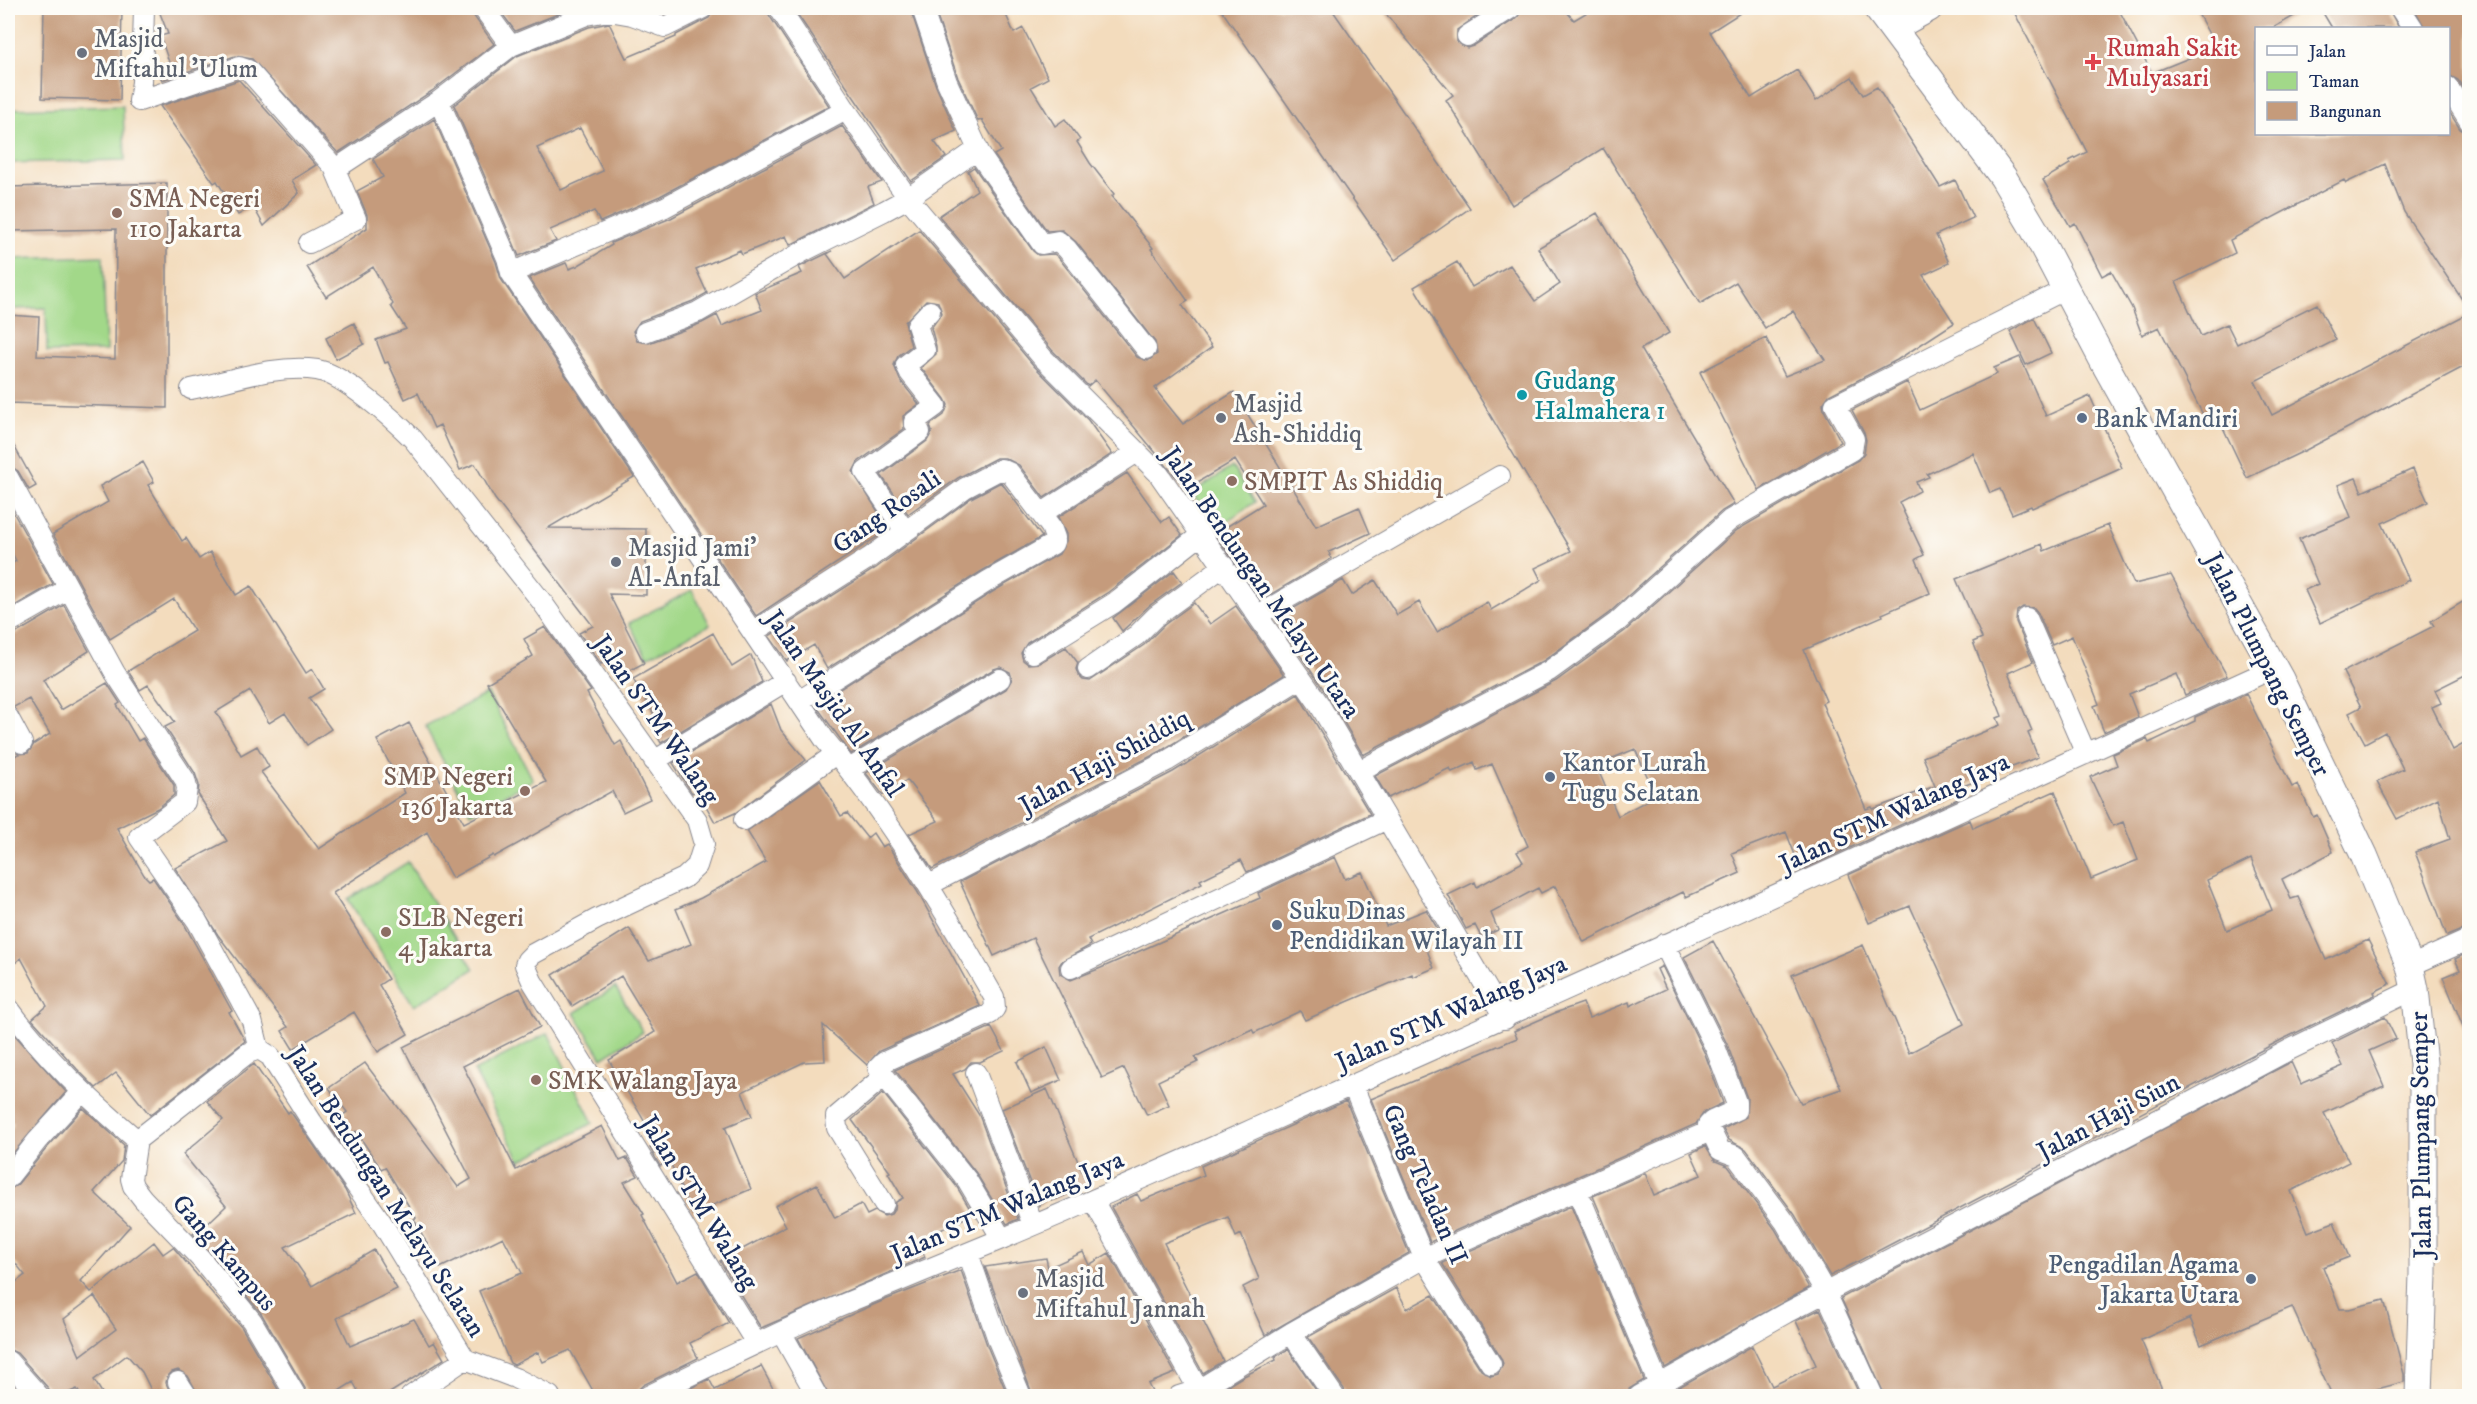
<svg xmlns="http://www.w3.org/2000/svg" width="2477" height="1404" font-family="'IM FELL DW Pica',serif">
	<rect width="100%" height="100%" fill="#fdfcf7"/>
	<filter id="ink" filterUnits="userSpaceOnUse"><feTurbulence type="fractalNoise" baseFrequency=".0167" numOctaves="2"/><feDisplacementMap in="SourceGraphic" scale="12" xChannelSelector="R" yChannelSelector="G"/><feConvolveMatrix kernelMatrix="1 2 1 2 8 2 1 2 1" color-interpolation-filters="sRGB"/></filter>
	<filter id="wash" filterUnits="userSpaceOnUse"><feTurbulence type="fractalNoise" baseFrequency=".008" numOctaves="4" result="noise"/><feDisplacementMap in="SourceGraphic" scale="24" xChannelSelector="R" yChannelSelector="G"/><feGaussianBlur stdDeviation="1.35" result="paint"/><feColorMatrix in="noise" values="0 0 0 0 0 0 0 0 0 0 0 0 0 0 0 0 0 1.4 0 .05"/><feComposite in="paint" operator="in"/></filter>
	<g filter="url(#wash)">
		<rect width="100%" height="100%" fill="#f3dcbd"/>
		<path fill="#a2d889" stroke="#5e8474" stroke-width="1.5" d="M123,106L125,160L8,163V109Z
			M103,256L106,351L47,352L46,308L8,309V259Z
			M1232,467L1255,502L1215,529L1192,493Z
			M692,590L710,625L647,657L629,623Z
			M488,693L533,780L470,813L425,726Z
			M408,862L474,969L414,1006L348,899Z
			M615,987L643,1032L602,1058L574,1013Z
			M548,1033L593,1123L520,1161L474,1071Z"/>
		<g id="blocks">
			<path fill="#c59b7b" fill-rule="evenodd" d="M44,8H122L120,100L42,98Z
				M158,8H471L473,15L494,44L432,91L338,153L252,59L235,56L162,80L156,68L169,62L160,36L168,34Z
				M498,8H573L515,31Z
				M715,8H767L769,15L829,106L660,196L600,222L594,211L550,230L556,241L519,256L454,105L517,56L589,27L609,23L626,58L676,37V35L709,18ZM580,128L603,171L561,190L537,148Z
				M793,8H910L936,86L956,131L934,141L946,157L911,181Z
				M934,8H1003L1014,33L1023,28L1048,78L1031,87L1055,126L1065,119L1080,140L1077,142L1090,163L1114,194L1112,196L1153,248L1151,249L1188,301L1182,305L1212,347L1155,388L1159,394L1183,424L1234,392L1316,526L1359,507L1370,533L1329,552L1331,559L1261,600L1215,534L1263,504L1235,460L1186,489L1095,380L1088,386L1052,350L939,216L977,190L968,171L974,167L1033,251L1038,255L1054,254L1058,257L1137,357L1148,361L1157,354L1155,342L1076,242L1062,230L1047,231L994,155L1001,151L982,120L978,121L958,78Z
				M1220,8H1331L1470,208L1395,260Z
				M1381,8H1489L1457,30V42L1467,48L1473,46L1517,18L1523,8H1563L1574,20L1594,8H1748L1710,32L1751,98L1797,70L1816,101L1852,77L1863,95L1877,87L1940,187L1955,180L1973,218L1936,235L1949,263L1923,275L1954,323L1897,360L1829,395L1823,404L1824,410L1841,442L1759,490L1700,372L1766,338L1785,376L1825,360L1793,311L1765,328L1736,282L1700,304L1603,148L1512,205L1446,100L1453,95Z
				M2012,8H2118L2152,73L2216,47L2195,8H2308L2273,28H2256V134H2448V110L2460,129L2469,134V310L2404,212L2385,164L2346,183L2344,180L2230,240L2235,253L2176,282L2201,336L2227,324L2237,344L2317,304L2336,340L2255,381L2272,415L2469,313V364L2306,450L2247,478L2216,413L2205,419L2159,327L2142,335L2132,308L2111,271L2102,276L2075,223L2070,226L2043,180L2070,164L2069,161L2087,152Z
				M2320,8H2388L2399,28H2332Z
				M2414,8H2469V99L2458,80L2448,75V28H2425Z
				M239,80L316,165L292,180L299,193L264,226L253,206L238,215L217,181L214,183L160,106Z
				M434,119L496,262L501,279L634,477L548,528L646,529V595L609,594L644,663L621,675L612,659L601,664L579,633L593,626L495,499L475,464L460,470L440,425L434,428L418,393L405,399L388,362L385,363L376,340L406,329L391,306L393,304L373,267L326,297L307,267L367,228V215L357,191L383,177L373,159Z
				M842,126L882,182L868,187L874,203L790,245L786,236L742,254L740,250L696,269L707,293L693,301L640,321L633,331L637,341L649,343L702,323L717,315L722,326L762,310L755,293L802,273L799,267L832,251L827,254L845,279L919,230L1034,366L1088,420L1112,454L1044,498L1019,465L1005,458H996L958,478L908,514L881,475L927,441L932,432L930,425L944,415L948,405L945,399L921,368L936,354V346L931,328L942,313L938,302L926,300L905,322L911,346L898,356L894,365L900,380L919,404L903,416L904,429L858,462L853,472L889,529L756,616L529,278L566,263L569,269L577,266L612,245L611,243L671,218Z
				M167,183V408L8,403V315L39,317L37,356L115,359L116,229L8,231V187Z
				M1597,213L1669,333L1641,349L1734,504L1722,511L1609,613L1543,661L1363,755L1329,697L1275,619L1343,580L1352,595L1375,580L1397,615L1419,602L1437,632L1487,602L1491,610L1541,580L1535,568L1571,551L1414,287L1457,262L1472,287L1510,265L1535,301L1560,284L1538,248Z
				M2034,318L2051,353L2026,365L2010,331Z
				M354,323L364,344L336,359L326,338Z
				M2020,357L2046,416L2090,396L2122,468L2032,508L2031,506L2012,514L2000,489L1990,493L1973,453L1927,474L1929,477L1916,482L1920,491L1899,502L1924,555L1916,559L1930,593L1882,614L1883,616L1804,650L1826,701L1822,703L1866,809L1872,807L1873,809L1935,786L1923,757L2000,725L1997,718L2002,716L1973,642L1982,638L1956,579L2042,544L2044,551L2108,525L2134,584L2171,575L2227,676L2185,695L2176,674L2129,694L2138,717L2104,732L2094,706L2099,704L2072,636L2052,645L2038,613L2034,608L2023,607L2017,611L2016,622L2033,662L2008,673L2032,731L2028,733L2038,757L1958,788L1962,797L1801,870L1786,832L1732,853L1740,873L1686,897L1683,892L1584,942L1555,886L1541,893L1538,888L1491,913L1498,930L1481,937L1475,925L1466,929L1448,895L1475,882L1477,887L1523,862L1517,852L1528,846L1492,764L1477,770L1474,762L1452,772L1450,768L1388,798L1375,776L1556,681L1625,631L1737,530L1858,460L1864,453L1866,440L1864,433L1852,410L1907,382L1920,410L1997,374L1994,368ZM1635,749L1656,796L1618,816L1596,765Z
				M8,435L36,486L29,490L18,471L8,465Z
				M143,462L154,482L148,485L182,541L186,538L199,559L210,552L236,595L251,586L306,673L312,669L324,689L309,698L331,729L307,745L285,713L269,723L250,691L216,712L241,755L257,746L269,767L261,772L319,849L405,793L377,740L409,723L464,823L546,782L487,683L533,656L524,639L545,627L591,691L587,693L615,745L621,741L650,799L623,812L612,791L494,857L493,855L452,878L427,832L333,893L388,979L379,985L408,1034L378,1052L354,1012L293,1049L282,1031L288,1027L218,935L175,868L227,841L198,794L199,785L195,773L165,727L175,722L148,685L140,690L128,671L194,631L174,599L110,639L53,534L108,502L100,486Z
				M2413,469L2428,502L2382,523L2409,580L2320,623L2305,590L2318,584L2299,539L2351,517L2338,485L2356,478L2362,492Z
				M1127,473L1162,522L1169,517L1182,535L1107,593L1027,643L1021,653L1023,660L1028,664L1039,663L1066,647L1078,663L1076,669L1078,675L1083,680L1090,681L1144,645L1164,625L1194,603L1210,624L1236,606L1284,675L1161,751L932,869L909,834L938,821L907,780L883,795L866,773L1006,689L1012,679L1010,672L1000,667L994,669L851,754L817,707L839,693L838,690L994,591L1059,554L1066,541V534L1058,517Z
				M1001,482L1042,537L982,571L827,669L814,645L787,661L769,636L876,568L971,498Z
				M8,503L53,584L11,608L8,602V566L16,561L8,545Z
				M1174,571L1182,582L1149,606L1122,631L1113,618Z
				M2469,598V673L2435,690L2441,703L2432,707L2453,750L2469,741V927L2447,936L2415,852L2450,839L2438,798L2397,819L2377,782L2403,769L2385,732L2365,743L2349,713L2361,707L2343,672L2434,626L2431,621Z
				M64,605L89,651L43,680L61,710L107,683L120,703L117,705L138,741L143,738L174,785V795L158,808L117,828L144,875L149,880L153,878L183,922L232,1011L229,1012L245,1041L150,1115L116,1073L96,1088L77,1069L32,1019L47,1006L21,958L8,969V761L18,754L28,753L34,744L50,734L29,699L14,707L8,705V638Z
				M713,633L732,667L751,655L762,682L661,743L648,720L655,716L633,679Z
				M1298,694L1370,814L1247,872L1241,860L1200,880L1202,883L1088,939L1091,945L1062,961L1059,966L1060,974L1071,980L1101,968L1260,898L1258,893L1335,857L1345,879L1362,872L1386,926L1426,910L1439,931L1422,937L1434,968L1413,977L1412,974L1305,1020L1300,1011L1254,1033L1252,1029L1195,1057L1198,1062L1158,1081L1169,1105L1147,1115L1124,1068L1102,1078L1033,938L994,956L960,882L1173,772Z
				M2246,694L2292,787L2298,784L2313,817L2317,815L2333,852L2282,879L2291,899L2298,897L2326,960L2368,940L2390,984L2374,992L2375,995L2283,1039L1830,1276L1795,1215L1746,1149L1729,1140L1723,1129L1746,1117L1747,1098L1727,1044L1684,957L1713,941L1801,1103L1841,1089L1792,975L1863,945L1909,1053L1964,1024L1910,906L1869,923L1848,875L1970,820L1973,828L2055,791L2091,879L2138,860L2123,822L2113,826L2090,777L2117,765L2113,754L2147,739L2149,743L2195,721V717ZM2251,859L2272,910L2227,930L2207,880Z
				M771,704L781,730L806,760L735,813L715,822L697,790L692,793L673,763Z
				M820,780L841,816L847,813L867,838L873,833L882,847L887,844L917,891L980,1006L879,1051L867,1065L823,1025L825,1061L804,1062L742,1092L752,1116L725,1127L751,1189L692,1214L670,1162L660,1166L650,1148L658,1145L609,1060L655,1032L621,976L572,1006L553,975L629,928L649,961L691,944L676,909L701,898L766,862L747,831Z
				M2469,952V1041L2443,977L2460,970L2455,959Z
				M1662,966L1705,1054L1723,1103L1704,1112L1696,1124L1430,1242L1371,1099L1517,1038L1514,1031L1555,1013L1583,1003L1589,1018L1629,1002L1630,1006L1666,989L1657,969Z
				M520,988L540,1027L463,1066L516,1170L602,1126L620,1161L627,1158L638,1176L624,1182L644,1214L642,1215L677,1282L698,1271L729,1323L690,1343L698,1358L643,1385L638,1390L636,1396H596L570,1350L543,1362L538,1352L514,1365L510,1363L479,1291L522,1273L503,1237L440,1268L414,1219L416,1218L385,1167L381,1169L356,1131L341,1143L329,1126L347,1112L329,1088L365,1063L458,1187L471,1179L403,1047Z
				M2385,1017L2396,1039L2369,1051L2384,1086L2324,1113L2349,1162L2291,1191L2308,1232L2334,1222L2349,1257L2323,1267L2340,1309H2349L2384,1300L2404,1374V1382L2377,1389L2380,1396H2332L2292,1307L2201,1345L2190,1318L2141,1340L2165,1396H1885L1841,1298L2291,1062L2301,1084L2343,1066L2332,1043Z
				M991,1027L1004,1051L980,1062H971L965,1069L953,1074L979,1115L1018,1219L1007,1224L976,1173L895,1070Z
				M14,1034L66,1092L8,1159V1133L14,1124L8,1118V1039Z
				M1046,1047L1061,1080L1031,1093L1017,1062Z
				M254,1064L288,1113L290,1111L345,1190L356,1213L285,1247L312,1286L374,1250L397,1289L337,1318L350,1346L414,1319L429,1345L434,1342L444,1359L385,1396H361L353,1382L331,1396H308L306,1390L261,1313L193,1234L205,1226L226,1206L183,1154L223,1120L207,1101Z
				M1047,1089L1088,1185L1052,1201L1050,1198L1039,1206L1002,1109Z
				M883,1093L957,1187L973,1214L918,1241L925,1257L761,1328L720,1261L786,1226L775,1206L817,1184L835,1218L861,1204L867,1215L875,1211L884,1216L891,1214L895,1209L896,1202L903,1198L888,1173L890,1172L852,1120Z
				M1346,1101L1409,1253L1265,1335L1243,1287L1259,1279L1241,1234L1236,1237L1228,1217L1164,1243L1223,1361L1203,1373L1111,1207L1137,1194L1141,1201L1204,1175L1201,1166Z
				M83,1108L124,1145L122,1161L94,1192L130,1226L81,1281L91,1292L154,1242L163,1254L173,1247L242,1328L282,1396H199L188,1376L178,1370L172,1372L167,1377L166,1383L170,1392L161,1396H154L142,1372L127,1355L94,1380L104,1396H81L77,1389L61,1396H51L48,1388L17,1353L8,1349V1288L25,1275L8,1254V1190L17,1185L46,1149ZM94,1296L116,1329L80,1356L64,1319Z
				M1705,1146L1715,1161L1728,1166L1775,1229L1809,1288L1665,1368L1593,1196L1645,1173L1654,1195L1701,1175L1691,1153Z
				M1571,1206L1644,1380L1629,1389L1627,1396H1346L1344,1389L1308,1337L1396,1288L1407,1309L1433,1295L1481,1370L1491,1376L1498,1374L1503,1364L1501,1358L1442,1263Z
				M1083,1252L1089,1265L1109,1253L1175,1373L1148,1384L1154,1396H1033L985,1267L1046,1258L1048,1268Z
				M961,1270L988,1348L1008,1396H829L798,1338L880,1302Z
				M1820,1309L1860,1396H1663L1752,1346L1772,1386L1816,1365L1796,1321Z
				M1288,1349L1320,1396H1214V1394L1242,1377L1276,1360L1275,1357Z
				M761,1366L777,1396H674L709,1379L715,1390Z"/>
		</g>
	</g>
	<g filter="url(#ink)">
		<use href="#blocks" fill-opacity="0" stroke="#87868e" stroke-width="1.5"/>
		<g fill="none" stroke-linecap="round" stroke-linejoin="round">
			<defs>
				<path id="street" d="M483,8L511,46
					M779,8L846,110L908,198L1043,358L1158,473L1319,704L1505,1019
					M922,8L947,82L982,158L1042,244L1058,241L1067,249L1146,349
					M2400,8L2413,28
					M1467,36L1511,8
					M2448,87L2470,122
					M139,101L239,67L248,70L334,167L337,168L439,101L511,46L586,15L609,11L632,15L665,27L703,8
					M139,101L142,82L144,8
					M439,101L507,258L511,273L825,740C891,819 943,908 994,997L995,1008L990,1014L884,1062L878,1068L967,1180L1002,1239
					M309,243L356,219L334,167
					M511,273L665,207L846,110
					M645,332L698,312L804,251L884,211L908,198L978,149
					M191,389C231,381 276,364 317,370C343,374 394,420 413,439L542,602L697,820L704,844L697,866L684,878L597,919L533,954L527,960L525,965L532,981L756,1343
					M8,477L115,673L185,780L187,788L185,802L139,837L197,921L252,1021L259,1049
					M1041,514L1137,452
					M905,531L865,472L920,432L914,422L936,406L910,373L906,365L925,350L917,325L930,311
					M1258,615L1500,476
					M2027,618L2086,754
					M8,623L68,589
					M753,632L869,558L965,488L1001,469L1010,473L1051,527L1055,538L1053,544L988,581L799,701
					M1033,653L1114,603L1202,534
					M1088,669L1137,635L1156,616L1224,566
					M8,717L22,743
					M654,761L786,681
					M849,769L1000,679
					M1359,771L1549,671L1617,622L1730,520L1852,450L1854,439L1835,405L2066,289
					M744,820L837,753
					M929,885L1167,761L1301,678
					M1664,944L1716,1049L1736,1102V1110L1712,1121L1708,1125L1720,1150L1736,1156L1785,1222L1826,1293L1873,1396
					M2410,966L2470,939
					M1071,968L1387,819
					M8,1007C45,1058 89,1099 137,1140
					M976,1073L1033,1225
					M883,1077L836,1117L837,1128L884,1204
					M1353,1086L1424,1258L1491,1364
					M137,1140L248,1053L259,1049L270,1056L312,1122L382,1223L465,1359L515,1378L550,1396
					M137,1140L131,1179L133,1186L143,1199L201,1259L252,1321L296,1396
					M8,1178L37,1141L82,1092
					M1577,1190L1659,1385
					M1093,1200L1202,1396
					M968,1253L999,1343L1021,1396
					M781,1332L817,1396
					M1291,1333L1424,1258L1710,1131
					M8,1361L39,1396
					M178,1382L187,1396
					M411,1396L465,1359
					M648,1396C709,1366 771,1336 834,1308C889,1285 944,1263 999,1240C1093,1201 1186,1159 1278,1118C1612,971 1942,819 2274,668
					M1179,1396L1198,1390L1291,1333L1334,1396
					M1639,1396L1786,1313L2163,1117L2289,1050L2415,989"/>
				<path id="secondary" d="M1877,8L2003,177L2034,229L2106,366L2280,679L2364,855L2410,966L2415,989L2423,1063V1274L2419,1396
					M1893,28L1929,8"/>
			</defs>
			<use href="#street" stroke="#87868e" stroke-width="22"/>
			<use href="#secondary" stroke="#87868e" stroke-width="29"/>
			<use href="#street" stroke="#fff" stroke-width="20"/>
			<use href="#secondary" stroke="#fff" stroke-width="27"/>
		</g>
	</g>
	<g fill="#6b7280" stroke="#fdfcf7" stroke-width="2">
		<circle cx="82" cy="53" r="6"/>
		<circle cx="1221" cy="418" r="6"/>
		<circle cx="616" cy="562" r="6"/>
		<circle cx="1023" cy="1293" r="6"/>
	</g>
	<path fill="#e0444e" stroke="#fdfcf7" stroke-width="2" d="M2090 53h6v6h6v6h-6v6h-6v-6h-6v-6h6z"/>
	<g fill="#8d6e63" stroke="#fdfcf7" stroke-width="2">
		<circle cx="117" cy="213" r="6"/>
		<circle cx="1232" cy="481" r="6"/>
		<circle cx="525" cy="791" r="6"/>
		<circle cx="386" cy="932" r="6"/>
		<circle cx="536" cy="1080" r="6"/>
	</g>
	<circle fill="#0f9aa8" stroke="#fdfcf7" stroke-width="2" cx="1522" cy="395" r="6"/>
	<g fill="#5c6f8a" stroke="#fdfcf7" stroke-width="2">
		<circle cx="2082" cy="418" r="6"/>
		<circle cx="1550" cy="777" r="6"/>
		<circle cx="1277" cy="925" r="6"/>
		<circle cx="2251" cy="1279" r="6"/>
	</g>
	<g text-anchor="middle" stroke-width="6" stroke-linejoin="round" paint-order="stroke">
		<g font-size="26" fill="#5b616d" stroke="#fdfcf7" text-anchor="start">
			<text x="94" y="47">Masjid<tspan x="94" dy="30">Miftahul 'Ulum</tspan></text>
			<text x="1233" y="412">Masjid<tspan x="1233" dy="30">Ash-Shiddiq</tspan></text>
			<text x="628" y="556">Masjid Jami'<tspan x="628" dy="30">Al-Anfal</tspan></text>
			<text x="1035" y="1287">Masjid<tspan x="1035" dy="30">Miftahul Jannah</tspan></text>
		</g>
		<g font-size="26" fill="#be3a42" stroke="#fdfcf7" text-anchor="start">
			<text x="2106" y="56">Rumah Sakit<tspan x="2106" dy="30">Mulyasari</tspan></text>
		</g>
		<g font-size="26" fill="#785e54" stroke="#fdfcf7" text-anchor="start">
			<text x="129" y="207">SMA Negeri<tspan x="129" dy="30">110 Jakarta</tspan></text>
			<text x="1244" y="490">SMPIT As Shiddiq</text>
			<text x="513" y="785" text-anchor="end">SMP Negeri<tspan x="513" dy="30">136 Jakarta</tspan></text>
			<text x="398" y="926">SLB Negeri<tspan x="398" dy="30">4 Jakarta</tspan></text>
			<text x="548" y="1089">SMK Walang Jaya</text>
		</g>
		<g font-size="26" fill="#0d838f" stroke="#fdfcf7" text-anchor="start">
			<text x="1534" y="389">Gudang<tspan x="1534" dy="30">Halmahera 1</tspan></text>
		</g>
		<g font-size="26" fill="#4e5e75" stroke="#fdfcf7" text-anchor="start">
			<text x="2094" y="427">Bank Mandiri</text>
			<text x="1562" y="771">Kantor Lurah<tspan x="1562" dy="30">Tugu Selatan</tspan></text>
			<text x="1289" y="919">Suku Dinas<tspan x="1289" dy="30">Pendidikan Wilayah II</tspan></text>
			<text x="2239" y="1273" text-anchor="end">Pengadilan Agama<tspan x="2239" dy="30">Jakarta Utara</tspan></text>
		</g>
		<g font-size="26" fill="#1b2f5e" stroke="#fdfcf7">
			<text transform="translate(886 511) rotate(-35)" y="9">Gang Rosali</text>
			<text transform="translate(1262 582) rotate(55)" y="9">Jalan Bendungan Melayu Utara</text>
			<text transform="translate(2268 664) rotate(63)" y="9">Jalan Plumpang Semper</text>
			<text transform="translate(835 703) rotate(55)" y="9">Jalan Masjid Al Anfal</text>
			<text transform="translate(657 719) rotate(55)" y="9">Jalan STM Walang</text>
			<text transform="translate(1104 761) rotate(-29)" y="9">Jalan Haji Shiddiq</text>
			<text transform="translate(1894 812) rotate(-25)" y="9">Jalan STM Walang Jaya</text>
			<text transform="translate(1451 1012) rotate(-24)" y="9">Jalan STM Walang Jaya</text>
			<text transform="translate(2108 1116) rotate(-28)" y="9">Jalan Haji Siun</text>
			<text transform="translate(2420 1135) rotate(-91)" y="9">Jalan Plumpang Semper</text>
			<text transform="translate(1426 1184) rotate(66)" y="9">Gang Teladan II</text>
			<text transform="translate(387 1191) rotate(57)" y="9">Jalan Bendungan Melayu Selatan</text>
			<text transform="translate(700 1202) rotate(58)" y="9">Jalan STM Walang</text>
			<text transform="translate(1007 1206) rotate(-23)" y="9">Jalan STM Walang Jaya</text>
			<text transform="translate(225 1252) rotate(49)" y="9">Gang Kampus</text>
		</g>
	</g>
	<rect width="2477" height="1404" fill="none" stroke="#fdfcf7" stroke-width="30"/>
	<rect x="2255" y="27" width="195" height="108" fill="#fdfcf7" stroke="#a3aaba" stroke-width="1.5"/>
	<rect x="2267" y="46" width="30" height="9" fill="#ffffff" stroke="#a3aaba" stroke-width="1.5"/>
	<text x="2309" y="57" font-size="18" fill="#1b2f5e">Jalan</text>
	<rect x="2267" y="72" width="30" height="18" fill="#a2d889" stroke="#a3aaba" stroke-width="1.5"/>
	<text x="2309" y="87" font-size="18" fill="#1b2f5e">Taman</text>
	<rect x="2267" y="102" width="30" height="18" fill="#c59b7b" stroke="#a3aaba" stroke-width="1.5"/>
	<text x="2309" y="117" font-size="18" fill="#1b2f5e">Bangunan</text>
</svg>
